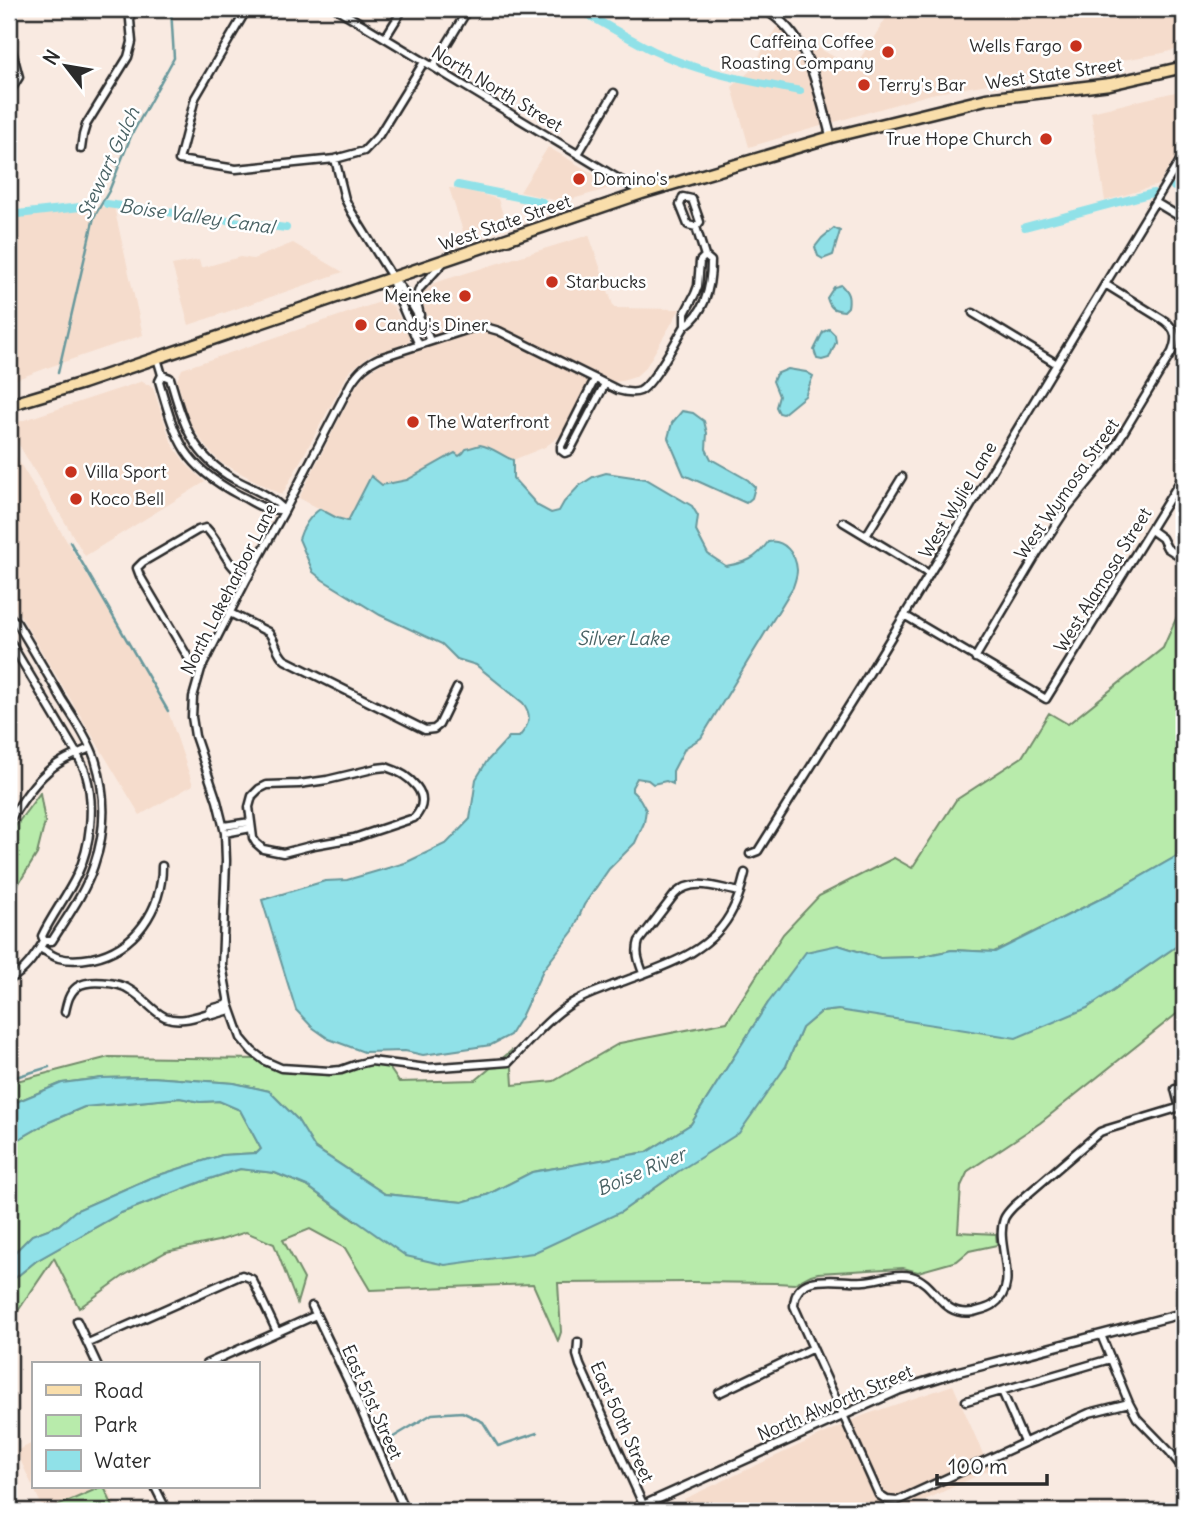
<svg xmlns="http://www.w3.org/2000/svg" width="1193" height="1520" font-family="Delius,sans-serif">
	<rect width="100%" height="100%" fill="#f9eae1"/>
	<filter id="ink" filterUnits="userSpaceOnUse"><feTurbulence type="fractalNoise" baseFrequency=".0143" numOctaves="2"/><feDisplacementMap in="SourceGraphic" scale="14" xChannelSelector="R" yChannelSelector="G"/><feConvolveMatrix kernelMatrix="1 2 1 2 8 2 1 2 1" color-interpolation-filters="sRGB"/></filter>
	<g filter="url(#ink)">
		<path fill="#f5dccc" d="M892,9H1184V47L1163,53L931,94L749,147L732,87L750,71L778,25L854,68Z
			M1184,90V144L1158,185L1105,201L1091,112Z
			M548,147L607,182V189L562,202L520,192Z
			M449,188L464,189L498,199L505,221L464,234Z
			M98,207H114L143,335L55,365L9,382V217Z
			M589,235L614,308L680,309L646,367L635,377L622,381L614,382L593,373L561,435L545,447L513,460L495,452L491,447L463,453L458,456L454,453L407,480L382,485L347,521L337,518L299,498L355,388L365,374L382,363L437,345L421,298L424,291L434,283Z
			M293,243L343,272L189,325L172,265L199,260L201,268L240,257L253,259Z
			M383,301L393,306L410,337L408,343L370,355L349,372L282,495L220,462L206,447L193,428L186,414L177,380L182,369Z
			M143,381L146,385L149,384L153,388L172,444L186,464L205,482L85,556L9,428V425Z
			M9,445L167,708L193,785L140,815L9,597Z
			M953,1385L990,1470L901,1511H690L684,1499L862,1416Z
			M33,1443V1487H107L118,1511H39L42,1506L16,1451Z"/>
		<path fill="#b8ebab" stroke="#728b6b" stroke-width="2" d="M1183,603L1184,604V852L1112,893L994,952L952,950L919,957L880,958L838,945L768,1003L691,1124L647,1152L532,1172L487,1195L462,1202L385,1194L314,1147L297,1119L269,1091L234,1083L151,1077L102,1078L62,1083L9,1105V1083L109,1057L262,1059L281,1067L330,1071L358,1064L386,1063L399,1082L476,1080L511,1051L513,1085L554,1081L620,1043L727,1022L783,934L819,896L894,858L912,868L956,800L1022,757L1049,713L1068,724L1163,648Z
			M40,793L45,822L37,854L9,899V875L12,873L11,832Z
			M1184,941V1008L1040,1123L968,1171L961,1186L958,1232L996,1234L997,1245L969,1251L957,1261L918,1272L903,1268L818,1273L811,1275L794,1284L775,1283L692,1282L558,1283L561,1332L558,1341L533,1284L370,1290L345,1248L310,1229L283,1240L304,1279L297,1303L274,1244L246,1232L218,1241L166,1252L125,1275L79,1308L54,1258L9,1324V1283L36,1261L121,1213L206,1180L240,1169L275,1173L307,1186L355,1221L621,1212L676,1173L786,1066L802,1028L821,1012L838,1010L1087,1008Z
			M180,1098L200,1102L219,1101L240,1110L261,1149L257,1153L222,1155L150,1178L75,1211L59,1225L32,1235L10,1257L9,1256V1145L49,1122L84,1107Z
			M101,1487H104L115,1511H46Z"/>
		<path fill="#90e1e8" stroke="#68989c" stroke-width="2" d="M834,228L840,231L833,255L823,259L818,256L815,247L822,238Z
			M841,285C848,292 850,297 848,307L844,311C833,310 830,308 827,298L834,287Z
			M829,329L835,335L836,342L829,358L822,360L817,359L814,350L823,332Z
			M788,369L806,372L813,376L805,396L783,414L779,413L776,407L779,396L773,381L776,374Z
			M682,411L693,413L704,421L707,433L706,449L711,459L748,480L755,487L752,498L746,503L684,475L668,438L672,423Z
			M480,445C492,447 501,455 513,460V478L538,506L551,513L559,511L564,502L579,486L593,477L606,473L646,479L692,506L698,516L696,531L708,554L726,566C747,562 755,560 768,542C784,539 796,554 797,570C797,576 795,581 793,587L701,738L685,748L673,771V784L666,781L653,784L648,780L637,778L632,787V791L640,799L646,810L644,823L635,843L609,869L584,905L573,931L543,970L521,1017L510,1035L491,1045L423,1055L405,1051L364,1052L329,1039L312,1027L296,1010L262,900L325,881L347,880L405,863L447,843L470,819L476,779L487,761L509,737H519C529,725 533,716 523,703L476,665L457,659L442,644L380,615L323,580L313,572L299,539C302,528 310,516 320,509L337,518L348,521L371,476L382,485L407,480L455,453L459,456L463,453L466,449Z
			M1184,852V941L1087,1008L1016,1038L838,1010L821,1012L802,1028L786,1066L739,1133L676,1173L621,1212L533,1253L445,1265L406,1256L307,1186L275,1173L240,1169L206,1180L121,1213L36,1261L9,1283V1256L10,1257L32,1235L59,1225L75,1211L150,1178L222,1155L257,1153L261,1149L240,1110L219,1101L200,1102L180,1098L84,1107L49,1122L9,1145V1105L62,1083L102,1078L151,1077L234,1083L269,1091L297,1119L315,1148L385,1194L462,1202L487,1195L532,1172L647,1152L691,1124L768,1003L806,952L838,945L880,958L919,957L952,950L995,952L1112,893Z"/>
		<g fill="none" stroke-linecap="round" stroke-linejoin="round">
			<path stroke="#68989c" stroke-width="2.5" d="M58,373L94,217L109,191L131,136L174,58L171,9
				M70,542L168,711
				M9,1079L49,1067
				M385,1442L432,1414L462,1412L483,1422L498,1446L537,1433"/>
			<path stroke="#90e1e8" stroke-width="8" d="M578,9C603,23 628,38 654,51C699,73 750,81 800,91
				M458,185L542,202
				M1174,187L1184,184
				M107,204L286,228
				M9,215L89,206
				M1025,227L1153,193"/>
			<defs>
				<path id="minor" d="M247,9L195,98L179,160L236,169L335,159L364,151L379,135L424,62
					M337,9L642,193
					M385,38L403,9
					M9,40L19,77L9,93
					M433,67L464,16
					M81,149L83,135L86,125L128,57L132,42L129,9
					M578,154L614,93
					M335,159L345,199L351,211L392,277L405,293L423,324L430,341
					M683,197L692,199L700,222L696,227L688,225L680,205Z
					M1155,202L1175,214L1184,217
					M696,227L705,256L711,261C711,286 706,312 685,326V313L695,294L698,286L700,261L705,256
					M393,283C400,304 410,324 419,345
					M973,313L1057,364
					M420,315L416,299L419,289L443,263
					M685,326C676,340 653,385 640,391C633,394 625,392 618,390L499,331L485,327L472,328L379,358C366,364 359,371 351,383L285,510L247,579L201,669L193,697L192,717L195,736L217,801L225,833L226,861L222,965L229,1004L241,1038L252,1051L265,1061L281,1068L330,1071L341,1070L358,1064L371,1061L427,1068L509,1062C529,1042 548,1018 572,1003C585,995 601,990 616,984C660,967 711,955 733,909C739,898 742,885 745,873
					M157,358L162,375L159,381C176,439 182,465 239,495C248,499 259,507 268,509C273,510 279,510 285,510
					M162,375L170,378C183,422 191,455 234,479C253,489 270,495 285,510
					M595,379L561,446V450L565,453L570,451L573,445L605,384
					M843,522L929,574
					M1151,530L1162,538L1167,548L1184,559
					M866,536L902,477
					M230,613L268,632C276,640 276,653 285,660L425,730L434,729L439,725L457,688
					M904,615L1046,699L1184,475
					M9,616L17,623C32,648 47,673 61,698C73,717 88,738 95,759C106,794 106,831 94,865C85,893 67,917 52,941H44
					M9,640L77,754C80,761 84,767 86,774C95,805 91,846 77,875C67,896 52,915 42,936L44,941C34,957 26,970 9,980
					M975,658L1038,552L1067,508L1108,458L1172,352C1177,339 1177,330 1165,321L1105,284
					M201,669L192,664L189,659L140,576L137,568L143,562L198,530L206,528C223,545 224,564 247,579
					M386,767C408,774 436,795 414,818L354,838L314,845L283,853L263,849L256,843L253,838L249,807L252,796L259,789L267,785L299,784L327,780L377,768Z
					M9,821C20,805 31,786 46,773C58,761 75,755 90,748
					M224,826L250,822
					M225,833L251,828
					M750,854L758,851L864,682L1184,154
					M40,948C46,951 52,956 59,958C70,961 81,960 92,958C135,949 162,910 162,866
					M643,973C639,962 635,953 639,941L675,894C693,877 717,888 740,892
					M229,1004L211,1009L209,1013L213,1015L230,1010
					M65,1012C67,1003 69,993 77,987C88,979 119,982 130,990C143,997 152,1011 165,1017C179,1023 195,1017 209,1013
					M1175,1089L1180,1108
					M312,1306L350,1385L405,1511
					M77,1321L97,1364
					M1101,1335L1129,1403L1137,1418L1170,1452L1184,1470
					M578,1342L577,1355L580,1365L646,1511
					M88,1343L242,1275L252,1279L254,1283L277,1332
					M206,1364L316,1315
					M1002,1391L1024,1442
					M719,1393L813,1348
					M966,1401L1110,1359
					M1129,1403L1089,1413L897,1501L887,1500L879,1495L794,1306C795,1269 841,1283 864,1281C879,1280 896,1272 911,1276C938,1283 939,1317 973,1312C979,1310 987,1309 993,1305C1022,1285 994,1245 1004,1219C1006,1214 1010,1210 1014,1206L1100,1132L1108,1129L1184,1106
					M155,1487L167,1511"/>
				<path id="tertiary" d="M764,9C810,35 818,90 831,137
					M631,1511L899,1390L957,1372L1184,1313"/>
				<path id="primary" d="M9,405L83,383L642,193L831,137L986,99L1110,84L1184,67"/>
			</defs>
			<use href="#minor" stroke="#2b2b2b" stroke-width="11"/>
			<use href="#tertiary" stroke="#2b2b2b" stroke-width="12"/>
			<use href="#primary" stroke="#2b2b2b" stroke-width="15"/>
			<use href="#minor" stroke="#fff" stroke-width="6"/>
			<use href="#tertiary" stroke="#fff" stroke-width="7"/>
			<use href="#primary" stroke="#f9deab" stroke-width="10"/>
		</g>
	</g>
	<g fill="#c8321e" stroke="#fff" stroke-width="2.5">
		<circle cx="1076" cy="46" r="7"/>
		<circle cx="888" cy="52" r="7"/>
		<circle cx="864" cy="85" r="7"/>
		<circle cx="1046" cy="139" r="7"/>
		<circle cx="579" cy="179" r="7"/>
		<circle cx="552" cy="282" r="7"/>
		<circle cx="465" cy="296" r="7"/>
		<circle cx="361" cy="325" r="7"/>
		<circle cx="413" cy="422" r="7"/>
		<circle cx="71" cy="472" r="7"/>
		<circle cx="76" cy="499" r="7"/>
	</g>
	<g text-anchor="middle" stroke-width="5" stroke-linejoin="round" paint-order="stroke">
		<g font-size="18" fill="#2b2b2b" stroke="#fff" text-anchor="start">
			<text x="874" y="48" text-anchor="end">Caffeina Coffee<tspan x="874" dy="21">Roasting Company</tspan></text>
			<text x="1062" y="52" text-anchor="end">Wells Fargo</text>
			<text x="878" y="91">Terry's Bar</text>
			<text x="1032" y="145" text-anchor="end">True Hope Church</text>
			<text x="593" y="185">Domino's</text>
			<text x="566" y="288">Starbucks</text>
			<text x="451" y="302" text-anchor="end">Meineke</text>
			<text x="375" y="331">Candy's Diner</text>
			<text x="427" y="428">The Waterfront</text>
			<text x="85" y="478">Villa Sport</text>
			<text x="90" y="505">Koco Bell</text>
		</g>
		<g font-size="18" fill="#2b2b2b" stroke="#fff">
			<text transform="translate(1054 74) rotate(-8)" y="6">West State Street</text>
			<text transform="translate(497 89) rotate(31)" y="6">North North Street</text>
			<text transform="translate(505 223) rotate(-19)" y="6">West State Street</text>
			<text transform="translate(1067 489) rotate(-55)" y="6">West Wymosa Street</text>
			<text transform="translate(958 500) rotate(-59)" y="6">West Wylie Lane</text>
			<text transform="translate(1103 580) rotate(-58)" y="6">West Alamosa Street</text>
			<text transform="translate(229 589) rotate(-63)" y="6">North Lakeharbor Lane</text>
			<text transform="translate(372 1402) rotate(66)" y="6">East 51st Street</text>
			<text transform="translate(835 1403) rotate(-23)" y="6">North Alworth Street</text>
			<text transform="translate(622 1422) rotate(66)" y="6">East 50th Street</text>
		</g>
		<g font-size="19" font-style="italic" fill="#496264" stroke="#fff">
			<text transform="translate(108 163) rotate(-65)" y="7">Stewart Gulch</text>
			<text transform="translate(197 216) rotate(8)" y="7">Boise Valley Canal</text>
			<text x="623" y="645">Silver Lake</text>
			<text transform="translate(641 1171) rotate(-23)" y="7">Boise River</text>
		</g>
	</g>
	<rect width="1193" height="1520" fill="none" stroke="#fff" stroke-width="35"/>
	<rect x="18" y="18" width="1158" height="1485" fill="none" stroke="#2b2b2b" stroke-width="2.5" filter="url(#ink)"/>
	<rect x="32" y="1362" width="228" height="126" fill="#ffffff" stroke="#aaaaaa" stroke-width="2"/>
	<rect x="46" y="1385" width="35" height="10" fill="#f9deab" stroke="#aaaaaa" stroke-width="2"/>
	<text x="94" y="1398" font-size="21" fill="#2b2b2b">Road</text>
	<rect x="46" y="1415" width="35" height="21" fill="#b8ebab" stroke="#aaaaaa" stroke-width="2"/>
	<text x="94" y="1432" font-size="21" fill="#2b2b2b">Park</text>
	<rect x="46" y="1450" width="35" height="21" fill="#90e1e8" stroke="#aaaaaa" stroke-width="2"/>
	<text x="94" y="1468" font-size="21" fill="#2b2b2b">Water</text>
	<g transform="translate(66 66) rotate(301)" stroke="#ffffff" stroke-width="5" paint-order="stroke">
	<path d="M0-5L12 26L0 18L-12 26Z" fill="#2b2b2b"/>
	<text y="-10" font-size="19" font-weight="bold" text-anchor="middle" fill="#2b2b2b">N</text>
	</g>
	<path d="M937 1474v10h110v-10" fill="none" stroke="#2b2b2b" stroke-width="3.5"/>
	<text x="948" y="1474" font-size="21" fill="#2b2b2b" stroke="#ffffff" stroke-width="5" paint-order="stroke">100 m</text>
</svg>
